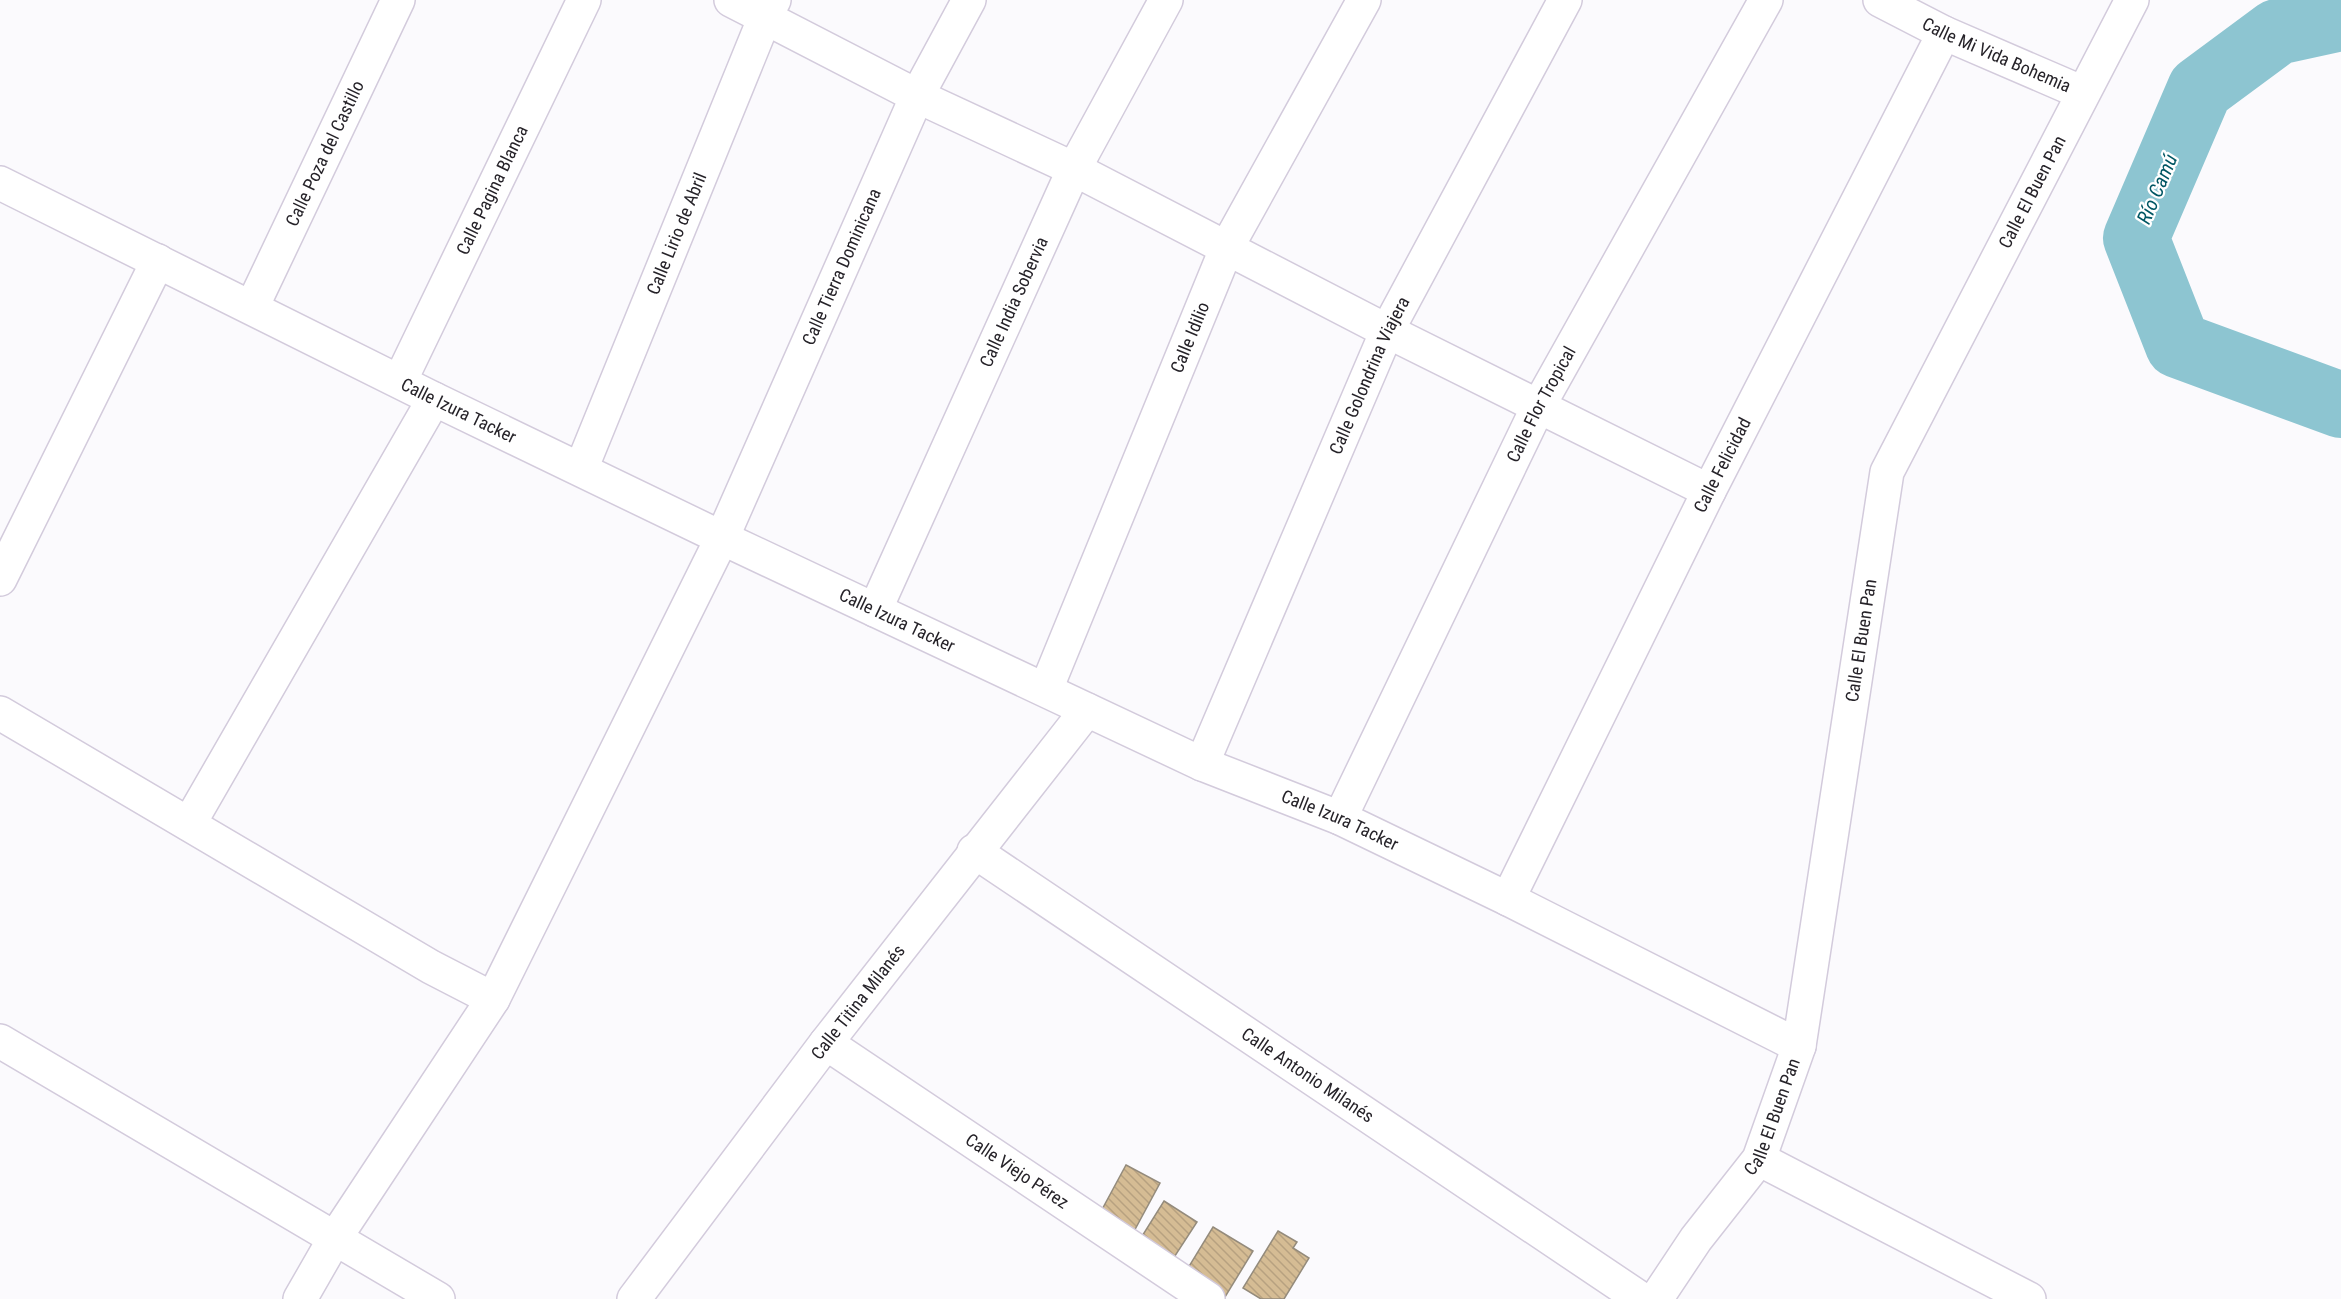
<svg xmlns="http://www.w3.org/2000/svg" width="2341" height="1299" font-family="'Roboto Condensed',sans-serif">
	<defs>
		<pattern id="building-back-hatch" width="6" height="6" patternUnits="userSpaceOnUse" patternTransform="scale(1.5)"><rect width="6" height="6" fill="#d5bc94"/><path d="M-1 5l2 2M0 0l6 6M5-1l2 2" fill="none" stroke="#b7a180"/></pattern>
	</defs>
	<rect width="100%" height="100%" fill="#fbfafd"/>
	<g fill="none" stroke-linecap="round" stroke-linejoin="round">
		<path stroke="#8dc5d1" stroke-width="66" d="M2341,18L2277,32L2200,89L2136,238L2178,345L2341,405"/>
	</g>
	<path fill="url(#building-back-hatch)" stroke="#948b7c" stroke-width="1.5" d="M1126,1165L1160,1183L1132,1235L1098,1217Z
		M1164,1201L1197,1222L1171,1262L1139,1241Z
		M1213,1227L1253,1251L1225,1297L1185,1273Z
		M1278,1231L1297,1242L1293,1248L1309,1258L1284,1299H1261L1243,1288Z"/>
	<g fill="none" stroke-linecap="round" stroke-linejoin="round">
		<defs>
			<g id="minor">
				<path d="M731,0L917,96L1074,169L1387,331L1709,491"/>
				<path id="s1" d="M1880,0L1944,33L2083,93"/>
				<path id="s2" d="M0,183L434,399L722,538L1202,764L1340,818L1508,899L1799,1046"/>
				<path id="s3" d="M252,307L398,0"/>
				<path id="s4" d="M400,381L584,0"/>
				<path id="s5" d="M581,469L765,17L774,0"/>
				<path d="M0,579L158,261"/>
				<path id="s6" d="M875,610L1074,169L1166,0"/>
				<path id="s7" d="M1046,689L1227,247L1364,0"/>
				<path d="M0,713L431,967L493,999"/>
				<path id="s8" d="M1202,764L1387,331L1565,0"/>
				<path id="s9" d="M1340,818L1538,407L1766,0"/>
				<path d="M189,824L434,399"/>
				<path id="s10" d="M974,851L1641,1299"/>
				<path id="s11" d="M1508,899L1709,491L1944,33"/>
				<path d="M0,1041L438,1299"/>
				<path id="s12" d="M826,1043L1208,1299"/>
				<path d="M1759,1159L2029,1299"/>
				<path id="s13" d="M300,1299L335,1238L493,999L722,538L917,96L969,0"/>
				<path id="s14" d="M634,1299L826,1043L1087,710"/>
				<path id="s15" d="M1656,1299L1696,1239L1759,1159L1799,1046L1887,472L2132,0"/>
			</g>
		</defs>
		<use href="#minor" stroke="#d3cbdc" stroke-width="36"/>
		<use href="#minor" stroke="#fff" stroke-width="33"/>
	</g>
	<g text-anchor="middle" stroke-width="4.5" stroke-linejoin="round" paint-order="stroke">
		<g font-size="18" fill="#262329" stroke="#fff">
			<text dy="6" stroke="none"><textPath href="#s1" startOffset="129">Calle Mi Vida Bohemia</textPath></text>
			<text dy="6" stroke="none"><textPath href="#s3" startOffset="170">Calle Poza del Castillo</textPath></text>
			<text dy="6" stroke="none"><textPath href="#s4" startOffset="212">Calle Pagina Blanca</textPath></text>
			<text dy="6" stroke="none"><textPath href="#s15" startOffset="1190">Calle El Buen Pan</textPath></text>
			<text dy="6" stroke="none"><textPath href="#s5" startOffset="254">Calle Lirio de Abril</textPath></text>
			<text dy="6" stroke="none"><textPath href="#s13" startOffset="1168">Calle Tierra Dominicana</textPath></text>
			<text dy="6" stroke="none"><textPath href="#s6" startOffset="338">Calle India Sobervia</textPath></text>
			<text dy="6" stroke="none"><textPath href="#s7" startOffset="380">Calle Idilio</textPath></text>
			<text dy="6" stroke="none"><textPath href="#s8" startOffset="423">Calle Golondrina Viajera</textPath></text>
			<text dy="6" stroke="none"><textPath href="#s9" startOffset="460">Calle Flor Tropical</textPath></text>
			<text dy="6" stroke="none"><textPath href="#s2" startOffset="512">Calle Izura Tacker</textPath></text>
			<text dy="6" stroke="none"><textPath href="#s11" startOffset="484">Calle Felicidad</textPath></text>
			<text dy="6" stroke="none"><textPath href="#s2" startOffset="998">Calle Izura Tacker</textPath></text>
			<text dy="6" stroke="none"><textPath href="#s15" startOffset="704">Calle El Buen Pan</textPath></text>
			<text dy="6" stroke="none"><textPath href="#s2" startOffset="1484">Calle Izura Tacker</textPath></text>
			<text dy="6" stroke="none"><textPath href="#s14" startOffset="372">Calle Titina Milanés</textPath></text>
			<text dy="6" stroke="none"><textPath href="#s10" startOffset="402">Calle Antonio Milanés</textPath></text>
			<text dy="6" stroke="none"><textPath href="#s15" startOffset="218">Calle El Buen Pan</textPath></text>
			<text dy="6" stroke="none"><textPath href="#s12" startOffset="230">Calle Viejo Pérez</textPath></text>
		</g>
		<g font-size="20" font-style="italic" fill="#005663" stroke="#fff">
			<text transform="translate(2157 189) rotate(-67)" y="7">Río Camú</text>
		</g>
	</g>
</svg>
